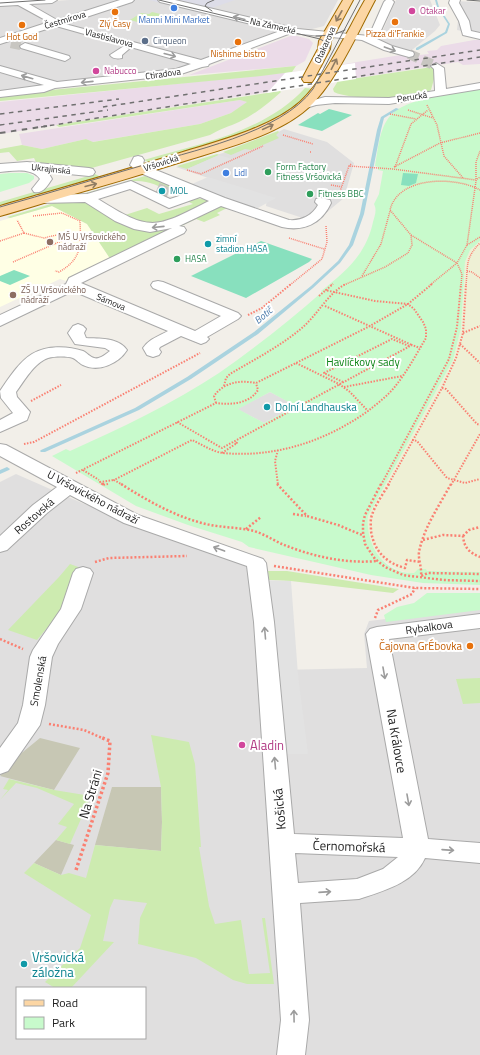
<svg xmlns="http://www.w3.org/2000/svg" width="480" height="1055" font-family="'Titillium Web',sans-serif">
	<rect width="100%" height="100%" fill="#f2efe9"/>
	<path fill="#e0dfdf" fill-rule="evenodd" d="M69,0H153L280,30L173,71L0,95V5Z
		M228,0H338L324,26L312,29L290,28L212,9L209,7Z
		M396,0H430L440,25L435,31L412,50L405,51L381,42L380,37Z
		M452,1L480,2V35L457,30L458,20L449,2Z
		M284,129L327,142L354,163L344,198L315,222L266,206L267,198L176,167L243,147L269,137Z
		M270,392L297,406L264,423L237,409Z
		M16,474L82,503L144,527L267,569L280,670L367,668L364,634L369,621L480,608V1055H0V482ZM17,988H145V1038H17Z"/>
	<path fill="#ebdbe8" d="M293,35L309,39L313,43L305,61L296,66L189,75Z
		M474,40H480V64L463,65L458,62L0,134V102L301,71L407,54L410,56L429,54L427,51L437,50L441,46Z
		M240,100L248,102L231,113L200,124L92,142L86,139L42,149L22,145L19,134Z"/>
	<path fill="#ffffe5" d="M52,206L87,224L111,260L66,281L60,279L0,307V221Z"/>
	<path fill="#c7c7b4" d="M40,738L80,748L54,790L0,776L18,756Z
		M112,787H161L162,822L161,851L95,845Z
		M56,840L74,845L61,875L34,863Z"/>
	<path fill="#eef0d5" d="M480,241V572L427,571L426,569H418L414,573H410L398,570L380,558L369,539L367,527L368,516L453,360L461,328L465,262L470,250Z"/>
	<path fill="#cdebb0" d="M152,12L165,15L141,23L130,20L141,13L149,14Z
		M296,66L292,72L261,76L0,101V95Z
		M432,67L437,68L431,90C413,99 352,101 334,92L333,89L338,81Z
		M305,88L316,89L303,102L262,127L152,164L144,160C199,144 265,132 305,88Z
		M280,91L281,92C268,104 255,114 239,122C230,126 220,129 210,135L88,169L37,164L34,158L17,161L9,152L0,153V149L22,145L42,149L86,139L93,142L200,124L231,113L247,102L240,100L59,127L56,125Z
		M278,131L279,132L276,135L279,138L251,150L245,149L231,155L223,152Z
		M217,154L219,155L187,169L177,166Z
		M95,174L103,178L0,209V202Z
		M145,176L185,191L187,193L181,196H177C168,191 157,184 146,182C124,177 100,192 79,195Z
		M196,198L207,200L208,202C176,218 160,234 125,215L147,208L159,214L193,204L187,201Z
		M64,200H81L143,229L220,206L230,209H225L217,213L220,215L204,222L196,219L111,260L87,224L52,206L10,218L7,217Z
		M70,564L81,568L67,604L37,640L8,630L59,577Z
		M268,571H287L399,589L393,593L291,581L269,580Z
		M480,678V703L463,704L456,679Z
		M151,735L189,742L195,764L201,847H199L209,906L215,924L241,920L249,974L270,973L262,918H265L274,984H247L233,980L196,958L138,944L140,918L147,903L114,899L110,908L103,941L114,942L71,988H55L45,982L80,948L91,915L24,873L34,863L61,875L69,873L86,878L95,845L161,851L162,822L161,787Z
		M9,779L54,790L91,796L70,844L56,840L67,827L58,824L74,804L37,788L16,783L0,800L8,790L3,789Z"/>
	<path fill="#c8facc" fill-rule="evenodd" d="M480,89V241L470,250L465,262L461,328L453,360L368,516C365,543 383,574 414,573L418,569H426L427,571L480,572V585L423,583L371,575L249,547L242,542L188,525L136,506L52,456L66,449L70,451C121,428 172,404 219,373C255,348 289,321 322,292L321,291C345,272 366,255 373,222C375,215 377,210 374,204L379,194L383,171L378,170V167L375,166C378,150 379,129 390,116C404,98 457,93 480,89ZM270,392L296,406L264,423L238,409Z
		M10,173H27L34,176V179L29,183L0,192V174Z
		M427,593H480V610L386,622L384,615L397,607L414,603Z"/>
	<path fill="#88e0be" d="M329,109L352,115L322,131L298,125L318,113L320,114Z
		M403,173L418,174L416,183L409,186L401,185Z
		M261,241L312,259L309,262L246,298L191,276Z
		M14,270L30,276L10,285L0,281V276Z"/>
	<path fill="#e2e2e2" d="M219,155L232,159L201,173L187,169Z
		M208,177L276,198L256,209L196,188L199,187L192,184Z
		M258,580L291,581L298,675L308,754H274Z"/>
	<path fill="#dddde8" d="M149,0H235L200,12Z"/>
	<path fill="#fff" d="M355,63L356,79L267,93L285,73Z"/>
	<g fill="none" stroke-linecap="round" stroke-linejoin="round">
		<path fill="#aad3df" fill-rule="evenodd" d="M435,0H437L439,7L450,24L447,33L418,50H416V48L445,32L448,24L437,7Z
			M396,108L399,109L384,118L381,130L364,214L353,245L340,263L313,288L258,334L191,379L139,410L45,452H41L40,451L41,450L135,408L187,377L254,332L311,286L338,261L349,245L360,214L377,130L381,117Z
			M7,467L10,469L9,470L0,474V470Z"/>
		<path stroke="#c8c6c1" stroke-width="10" stroke-dasharray="10 5" stroke-linecap="butt" d="M11,43L25,46
			M409,54L436,66"/>
		<path stroke="#c8c6c1" stroke-width="13" stroke-dasharray="13 6" stroke-linecap="butt" d="M157,189L168,194"/>
		<defs>
			<path id="minor" d="M0,0H57L52,3L29,4L57,20L120,0H134L132,2L65,24L201,60L280,31L160,2L158,0H175L298,29L369,36L384,2L386,0H392L394,2L377,39L392,46L413,52L414,54L413,56L409,57L384,50L362,40L291,33L209,64L208,66L202,67L178,75L55,88L44,92L0,97V91L44,85L0,72V66L57,82L176,69L191,64L56,26L0,44V38L49,22L18,5L0,6Z
				M450,0H460L459,3L469,21L471,31L480,33V39L463,35L459,21L449,3Z
				M25,43L69,56L70,58L65,61L21,48L20,46Z
				M124,46L129,49L122,55V58C117,59 113,59 110,55Z
				M436,63L444,68L446,89L480,83V89L389,104L335,103L316,105L303,109L297,106L299,104L325,97L389,98L435,91L434,69L431,66Z
				M138,156L142,157L144,160L143,164L146,166L225,198L289,220C301,221 312,216 318,205L315,202L316,199L321,198L330,200L331,203C322,223 304,232 282,227L221,206L179,226L184,227L186,230L184,233L81,283L195,331L221,316L153,288L151,285L153,282L158,281L163,282L238,313L241,316L238,319L207,337L209,339L206,342L201,344L181,336L160,347L159,349L161,352L159,355L153,357L147,355L143,348C149,339 159,336 168,331L73,291L0,326V315L66,284L69,278L172,228L150,232L134,229L115,221L85,202L40,203L35,202L34,199L35,196L40,195L87,194L131,181L170,199L188,193L138,172L130,165L134,157ZM130,189L169,208L200,197L209,201C155,228 152,233 98,199Z
				M27,162L89,168L93,169L95,172L93,175L89,176L48,172L52,179C47,186 43,194 34,192L32,189L40,179C32,167 12,171 0,172V164Z
				M78,324L83,326L86,329L84,333L86,338C99,339 118,337 127,350C119,363 99,373 83,365C80,364 77,360 73,358C67,356 55,356 48,358C34,363 25,380 16,392L17,397L30,412L27,420L0,432V420L13,413L1,398L0,391C9,378 19,362 32,354C47,345 68,346 83,351C87,353 90,357 94,358C99,360 106,354 110,351L105,348L75,344L68,333L73,326Z
				M0,444L6,445L138,515L263,559L266,563L274,622L294,834L403,838L366,634L370,629L377,627L480,614V628L389,639L428,839L480,843V863L425,858C414,883 383,891 359,899L300,903L309,1020L305,1055H277L281,1020L254,622L247,566L124,523L70,495L47,513L7,550L0,552V536L33,505L57,487L0,456ZM295,853L398,857L383,869L357,879L298,883Z
				M83,567L90,569L93,573L81,609L58,644L52,657L45,705L40,725L8,771L0,774V748L18,723L23,705L30,657L33,650L61,609L73,573L76,569Z"/>
			<path id="major" d="M343,0H353L331,41L330,49L314,79L312,82H304L302,79L318,49L319,41Z
				M365,0H375C358,32 335,84 308,108C276,137 218,150 178,163C140,175 102,186 64,197C43,203 22,210 0,216V206C61,188 123,171 183,152C219,141 272,127 300,102C326,78 347,31 365,0Z"/>
		</defs>
		<use href="#minor" stroke="#a9a9a9" stroke-width="2"/>
		<use href="#major" stroke="#a06b00" stroke-width="2"/>
		<path stroke="#fa8072" stroke-width="1.5" stroke-dasharray="1 1" stroke-linecap="butt" d="M427,105L437,125L444,156L463,178
			M408,110L433,118
			M390,114L416,119
			M283,135L313,144
			M310,152H312
			M351,164L349,166L393,169L476,180L480,177
			M394,167L440,143L480,133
			M395,167L411,124L428,110
			M187,170L201,174L263,146
			M331,185L342,187
			M338,197L349,166
			M33,216L62,213L80,221C81,245 82,259 59,272L55,271
			M24,233L44,238L61,234L80,233
			M411,235L457,263L462,274L461,285
			M289,238L324,249
			M0,241L24,233L17,220
			M467,245L480,237
			M13,262L66,239L80,238
			M467,271L472,272L480,278
			M362,276L381,244L390,211
			M290,285L322,259L327,242L326,226
			M331,285L333,284
			M344,285L385,267L408,253L412,245L411,235L390,210C398,176 455,176 480,190
			M430,285L457,263L467,245L476,181V162L480,151
			M466,285C468,265 465,258 480,243"/>
		<path stroke="#fa8072" stroke-width="2" stroke-dasharray="1.5 1.5" stroke-linecap="butt" d="M319,296L333,284
			M325,306L412,345
			M248,315L262,308L291,284
			M463,333L480,326
			M460,344L480,363
			M296,363L339,384L350,392L368,411
			M343,382L324,373L392,339L409,346
			M224,386L226,378L230,374C255,359 281,346 303,327C318,314 329,292 346,284
			M344,387L402,376
			M442,388L446,389L477,424L480,425
			M31,401L61,385
			M216,403L214,396C224,382 240,380 256,383L370,326L408,304L432,284
			M177,422L222,448L412,345L420,348
			M412,440L417,441L447,478L465,483L480,479
			M24,444L34,442L200,353
			M278,450L275,461L278,485
			M222,453L237,443L234,442
			M83,470L99,480
			M76,473L216,403C231,405 249,404 258,390L256,383
			M108,484L103,485L100,482L114,480
			M123,485L114,480L192,440C201,444 213,452 223,453C275,458 326,441 368,411C378,403 390,394 397,384C408,370 417,353 426,338V329L423,322L414,309L408,304L375,301L325,290
			M381,485L449,359L457,327L461,284
			M388,485L442,388L456,358L463,333L466,284
			M451,485L480,434"/>
		<path stroke="#fa8072" stroke-width="2.5" stroke-dasharray="2 2" stroke-linecap="butt" d="M102,484H106
			M121,484C148,501 176,517 206,524C222,528 239,527 254,531C264,534 273,540 282,544C311,556 345,564 377,561
			M277,484L307,516L338,525L362,535
			M381,484L365,515L363,523V532L365,544L375,559L385,567L403,575L443,580L480,581
			M389,484C383,494 375,505 372,515C370,520 371,526 371,531C374,551 386,563 405,568L407,560L421,562
			M451,484C439,506 424,527 419,552C418,559 422,568 421,576L428,573L480,574
			M293,514L306,516
			M246,529L261,517
			M463,536L469,530L480,527
			M423,540L443,535L463,536C464,548 470,553 480,557
			M95,562L109,558L187,556
			M274,566L415,588L480,589
			M375,618L378,610L412,594L415,588
			M0,639L23,649
			M49,724L84,730L102,738"/>
		<path stroke="#fa8072" stroke-width="3.5" stroke-dasharray="2.5 2.5" stroke-linecap="butt" d="M76,870L108,773L110,741L100,737"/>
		<use href="#minor" fill="#fff" fill-rule="evenodd"/>
		<use href="#major" fill="#fcd6a4" fill-rule="evenodd"/>
		<path stroke="#707070" stroke-width="1" d="M159,0L320,39L329,44L330,49
			M467,0L480,1
			M0,3L45,0
			M212,11L205,6L207,3L214,0
			M316,36L333,35L345,30
			M0,207C46,194 92,180 137,167C188,152 282,133 313,89L360,0"/>
		<path stroke="#707070" stroke-width="1.5" stroke-dasharray="4.5 4.5" stroke-linecap="butt" d="M103,107L480,50
			M0,114L119,99
			M0,125L108,110
			M41,127L480,57"/>
		<path stroke="#707070" stroke-width="2" stroke-dasharray="5.5 5.5" stroke-linecap="butt" d="M0,133L47,126"/>
	</g>
	<defs><path id="oneway-shaft" d="M-6 0H5M1.5-3L5.5 0L1.5 3" fill="none" stroke-width="1.6" stroke-linecap="round" stroke-linejoin="round"/></defs>
	<g stroke="#8f7c63">
		<use href="#oneway-shaft" transform="translate(339 16) rotate(119)"/>
		<use href="#oneway-shaft" transform="translate(334 64) rotate(-63)"/>
		<use href="#oneway-shaft" transform="translate(268 127) rotate(-25)"/>
		<use href="#oneway-shaft" transform="translate(91 185) rotate(-14)"/>
	</g>
	<g stroke="#9c9c9c">
		<use href="#oneway-shaft" transform="translate(239 18) rotate(-166)"/>
		<use href="#oneway-shaft" transform="translate(390 49) rotate(20)"/>
		<use href="#oneway-shaft" transform="translate(170 55) rotate(15)"/>
		<use href="#oneway-shaft" transform="translate(27 77) rotate(-164)"/>
		<use href="#oneway-shaft" transform="translate(87 82) rotate(174)"/>
		<use href="#oneway-shaft" transform="translate(158 227) rotate(174)"/>
		<use href="#oneway-shaft" transform="translate(219 549) rotate(-160)"/>
		<use href="#oneway-shaft" transform="translate(265 633) rotate(-95)"/>
		<use href="#oneway-shaft" transform="translate(384 673) rotate(80)"/>
		<use href="#oneway-shaft" transform="translate(275 763) rotate(-95)"/>
		<use href="#oneway-shaft" transform="translate(408 800) rotate(80)"/>
		<use href="#oneway-shaft" transform="translate(448 850) rotate(4)"/>
		<use href="#oneway-shaft" transform="translate(325 892) rotate(-4)"/>
		<use href="#oneway-shaft" transform="translate(294 1016) rotate(-91)"/>
	</g>
	<g fill="#3f7fe0" stroke="#fff" stroke-width="1.5">
		<circle cx="174" cy="8" r="4"/>
		<circle cx="226" cy="173" r="4"/>
	</g>
	<g fill="#d1479c" stroke="#fff" stroke-width="1.5">
		<circle cx="412" cy="11" r="4"/>
		<circle cx="96" cy="71" r="4"/>
		<circle cx="242" cy="745" r="4"/>
	</g>
	<g fill="#e8710a" stroke="#fff" stroke-width="1.5">
		<circle cx="115" cy="12" r="4"/>
		<circle cx="395" cy="22" r="4"/>
		<circle cx="22" cy="25" r="4"/>
		<circle cx="238" cy="42" r="4"/>
		<circle cx="470" cy="646" r="4"/>
	</g>
	<circle fill="#5c6f8a" stroke="#fff" stroke-width="1.5" cx="145" cy="41" r="4"/>
	<g fill="#2e9e5b" stroke="#fff" stroke-width="1.5">
		<circle cx="268" cy="172" r="4"/>
		<circle cx="310" cy="194" r="4"/>
		<circle cx="177" cy="259" r="4"/>
	</g>
	<g fill="#0f9aa8" stroke="#fff" stroke-width="1.5">
		<circle cx="162" cy="191" r="4"/>
		<circle cx="208" cy="244" r="4"/>
		<circle cx="267" cy="407" r="4"/>
		<circle cx="24" cy="964" r="4"/>
	</g>
	<g fill="#8d6e63" stroke="#fff" stroke-width="1.5">
		<circle cx="50" cy="242" r="4"/>
		<circle cx="13" cy="295" r="4"/>
	</g>
	<g text-anchor="middle" stroke-width="4" stroke-linejoin="round" paint-order="stroke">
		<g font-size="9" fill="#b23c85" stroke="#fff" text-anchor="start">
			<text x="420" y="14">Otakar</text>
			<text x="104" y="74">Nabucco</text>
		</g>
		<g font-size="9" fill="#222" stroke="#fff">
			<text transform="translate(65 20) rotate(-17)" y="3">Čestmírova</text>
			<text transform="translate(273 26) rotate(13)" y="3">Na Zámecké</text>
			<text transform="translate(109 38) rotate(15)" y="3">Vlastislavova</text>
			<text transform="translate(325 45) rotate(-66)" y="3">Otakarova</text>
			<text transform="translate(163 74) rotate(-8)" y="3">Ctiradova</text>
			<text transform="translate(412 97) rotate(-9)" y="3">Perucká</text>
			<text transform="translate(161 163) rotate(-18)" y="3">Vršovická</text>
			<text transform="translate(51 169) rotate(6)" y="3">Ukrajinská</text>
			<text transform="translate(111 302) rotate(22)" y="3">Sámova</text>
		</g>
		<g font-size="9" fill="#366cbe" stroke="#fff">
			<text x="174" y="23">Manni Mini Market</text>
			<text x="234" y="176" text-anchor="start">Lidl</text>
		</g>
		<g font-size="9" fill="#c56008" stroke="#fff">
			<text x="115" y="27">Zlý Časy</text>
			<text x="395" y="37">Pizza di'Frankie</text>
			<text x="22" y="40">Hot God</text>
			<text x="238" y="57">Nishime bistro</text>
		</g>
		<g font-size="9" fill="#4e5e75" stroke="#fff" text-anchor="start">
			<text x="153" y="44">Cirqueon</text>
		</g>
		<g font-size="9" fill="#27864d" stroke="#fff" text-anchor="start">
			<text x="276" y="170">Form Factory<tspan x="276" dy="10">Fitness Vršovická</tspan></text>
			<text x="318" y="197">Fitness BBC</text>
			<text x="185" y="262">HASA</text>
		</g>
		<g font-size="9" fill="#0d838f" stroke="#fff" text-anchor="start">
			<text x="170" y="194">MOL</text>
			<text x="216" y="242">zimní<tspan x="216" dy="10">stadion HASA</tspan></text>
		</g>
		<g font-size="9" fill="#785e54" stroke="#fff" text-anchor="start">
			<text x="58" y="240">MŠ U Vršovického<tspan x="58" dy="10">nádraží</tspan></text>
			<text x="21" y="293">ZŠ U Vršovického<tspan x="21" dy="10">nádraží</tspan></text>
		</g>
		<g font-size="10" font-style="italic" fill="#4a7aab" stroke="#fff">
			<text transform="translate(263 315) rotate(-41)" y="4">Botič</text>
		</g>
		<g font-size="11" fill="#0c8416" stroke="#fff">
			<text x="363" y="366">Havlíčkovy sady</text>
		</g>
		<g font-size="11" fill="#0d838f" stroke="#fff" text-anchor="start">
			<text x="275" y="411">Dolní Landhauska</text>
		</g>
		<g font-size="11" fill="#222" stroke="#fff">
			<text transform="translate(93 497) rotate(28)" y="4">U Vršovického nádraží</text>
			<text transform="translate(34 516) rotate(-41)" y="4">Rostovská</text>
			<text transform="translate(429 627) rotate(-8)" y="4">Rybalkova</text>
			<text transform="translate(38 681) rotate(-80)" y="4">Smolenská</text>
		</g>
		<g font-size="11" fill="#c56008" stroke="#fff" text-anchor="end">
			<text x="462" y="650">Čajovna GrÉbovka</text>
		</g>
		<g font-size="13" fill="#222" stroke="#fff">
			<text transform="translate(397 741) rotate(80)" y="5">Na Královce</text>
			<text transform="translate(90 794) rotate(-73)" y="5">Na Stráni</text>
			<text transform="translate(279 809) rotate(-95)" y="5">Košická</text>
			<text transform="translate(349 846) rotate(2)" y="5">Černomořská</text>
		</g>
		<g font-size="13" fill="#b23c85" stroke="#fff" text-anchor="start">
			<text x="250" y="750">Aladin</text>
		</g>
		<g font-size="13" fill="#0d838f" stroke="#fff" text-anchor="start">
			<text x="32" y="962">Vršovická<tspan x="32" dy="15">záložna</tspan></text>
		</g>
	</g>
	<rect x="16" y="987" width="130" height="52" fill="#ffffff" stroke="#a7a7a7"/>
	<rect x="24" y="1000" width="20" height="6" fill="#fcd6a4" stroke="#a7a7a7"/>
	<text x="52" y="1007" font-size="12" fill="#222222">Road</text>
	<rect x="24" y="1017" width="20" height="12" fill="#c8facc" stroke="#a7a7a7"/>
	<text x="52" y="1027" font-size="12" fill="#222222">Park</text>
</svg>
